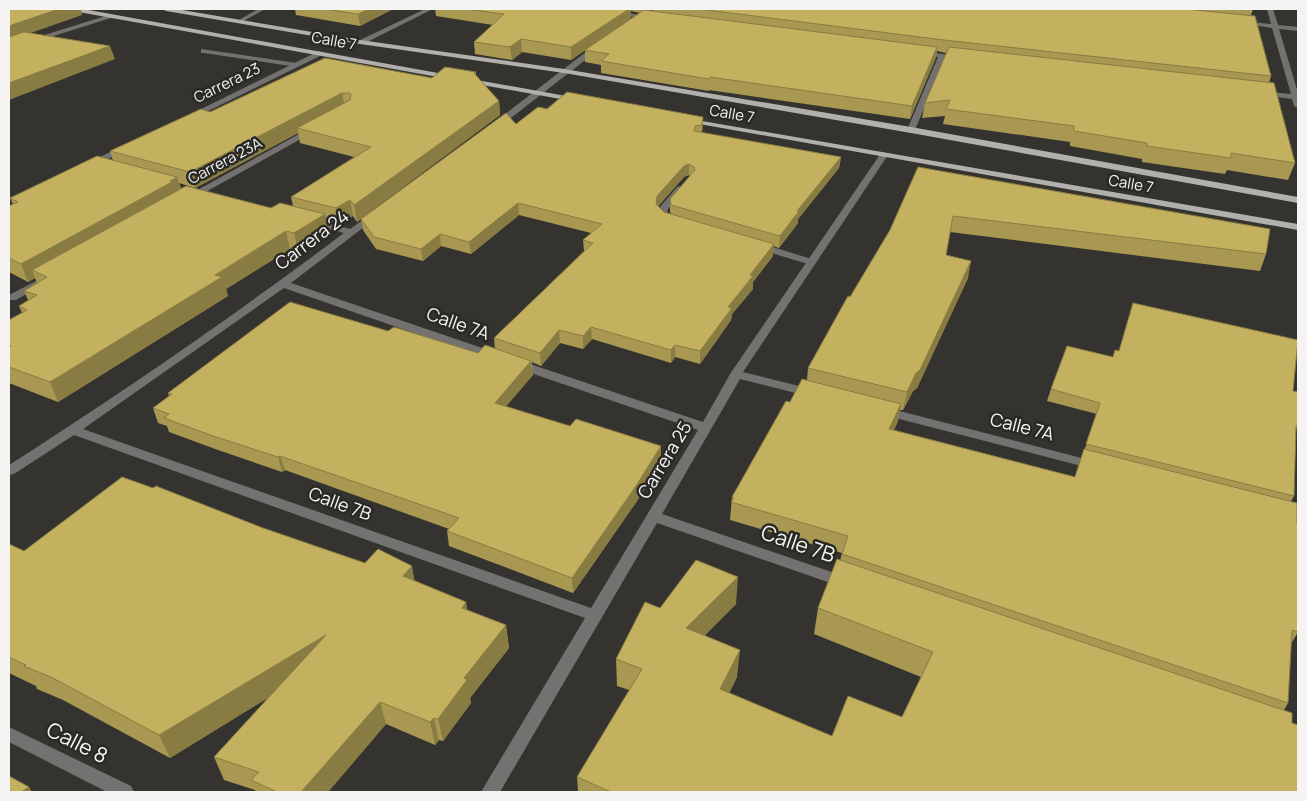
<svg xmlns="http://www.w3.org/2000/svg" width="1307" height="801" font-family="Manrope,sans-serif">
	<rect width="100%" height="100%" fill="#34332f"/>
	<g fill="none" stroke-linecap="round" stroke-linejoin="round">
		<path fill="#737270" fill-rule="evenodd" d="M258,9H265L242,22L237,21Z
			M201,49L297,63L301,65L297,67L204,53H201Z
			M680,186L685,189L668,209L667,214L677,221L672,224L664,222L657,214L660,207L677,187Z
			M756,242L815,260L816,262L811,265L752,247V243Z"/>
		<path fill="#737270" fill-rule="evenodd" d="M425,9H433L363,44L356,42Z
			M593,9H607L656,18L653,20L596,11Z
			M1267,9H1273L1278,25L1298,27V31L1279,29L1298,93V108L1294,106L1292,99L1261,95L1257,93L1261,91L1291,94L1272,28L1239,23L1242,21L1271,24Z
			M112,14L115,16L114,17L9,50V46Z
			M595,45L602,47L498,128H492V124Z
			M319,51L326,53L192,119L185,117Z
			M918,51L960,56L964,58L960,60L945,58L915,130L911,133L907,130L938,57L918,55Z
			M310,128L317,130L191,200L188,201L183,198Z
			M126,144L130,147L129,149L91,167H85L84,165Z
			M884,152L888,155L743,372L815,390L817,393L811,397L740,379L662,514L852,579L855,583L852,587L847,589L842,587L657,523L500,792H481L585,618L74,435L14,474L9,475V465C123,392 235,315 344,233L309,224V220L312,219L350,229L374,212L377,213V217L291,283L500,354L502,357L500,360H492L284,288L83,429L591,608L698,430L513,367L511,364L513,361H521L703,422L730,374L881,153Z
			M38,280L43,283L42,285L16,300H9V295Z
			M884,407L1097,462L1102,463L1104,466L1102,469L1097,470L880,414L878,411L880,408Z
			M9,727L131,786L134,792H107L9,742Z"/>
		<path fill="#b1b0ac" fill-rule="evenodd" d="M70,9H83L577,98L581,100L577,102L73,11Z
			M163,9H176L360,40L564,69L911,127L1298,197V203L911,133L564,73L360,44L166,11Z
			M685,118L1298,224V230L688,122H685Z"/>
	</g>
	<path fill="#a89852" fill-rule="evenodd" d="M295,9H393L360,26L296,15Z
		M435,9H647L646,10L653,11V9H1253L1251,15L1271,76L1269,83L1295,163L1288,180L1227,170L1225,174L1142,162V159L1070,146V142L943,124L945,116L922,118L925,103L946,53L937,51L935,60L910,119L709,90V91L601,73V65L585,62V50L571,60L522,52L512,60L475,54L474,42L493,25L436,16ZM631,11L640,13L631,19Z
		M476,72V76L499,101L500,115L362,217L516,124L547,109L703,117L702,133L841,157L839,168L798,219V223L779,248L773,246V256L753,282V289L732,314L731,320L700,364L675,357L671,363L592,339L583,349L560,343L541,366L532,362L533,375L506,406L661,461L637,501L573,593L449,546L447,531L449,529L285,470L282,472L218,450L169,432L167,426L158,423L153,408L169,396L168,393L388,331L478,353L495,349L494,338L584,251L583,240L591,233L519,215L471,254L441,246L423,261L376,249L363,230L361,219L357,222L353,216L340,224L327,221L329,231L298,251L290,249L226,289L228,296L58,402L9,383V320L22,313L19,306L28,300L24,291L37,283L35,278L28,282L9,272V206L13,204L10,198L113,161L110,151L210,112L432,78ZM298,133L300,143L354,157L291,197L293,206L271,208L181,188L179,183L195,188ZM689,175L690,176L670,199V211L671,214L664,212L658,206L684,177Z
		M918,167L1266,254L1260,271L950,232L946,255L968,278L917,388L913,391L903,410H900L898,421L894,430L1075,477L1097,414L1047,401L1051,389L1113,357L1293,391L1297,427L1296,431L1294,496L1291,501L1297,523H1298V632L1291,644L1288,703L1284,710L1292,723L1298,792H578L577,777L629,690L617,686L616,659L660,608L736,604L705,635L737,677L729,693L832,736L902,717L921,677L814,634L818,608L840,561L842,553L730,520L732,497L790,402L807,380L808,368L890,230Z
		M263,528L415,581L466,602L467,610L506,625L509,648L470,698L471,703L443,741L439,740L435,745L386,724L328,792H256L255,790L224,780L214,757L269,697L170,758L63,700L37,689L36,686L9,673V544L24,551Z"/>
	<path fill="#887c42" d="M59,9H81L82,15L11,40L9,45V26Z
		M369,9H393L360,26L358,14Z
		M629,9H631V19L571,60V47Z
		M521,39L522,52L512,60L510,47Z
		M110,46L115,59L9,100V83Z
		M937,47L935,60L910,119L912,106Z
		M342,93L345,107L297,128L298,133L195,188L190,172Z
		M499,101L500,115L357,222L354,205Z
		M703,117V127L701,136L702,125Z
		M841,157L839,168L798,219V223L779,248L780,236L797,211Z
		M689,164V175L684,177L657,208L656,204L657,196L684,166Z
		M177,177L182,194L32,270L35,278L28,282L21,264Z
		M350,200L353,216L340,224L336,208Z
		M518,203L519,215L471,254L469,242Z
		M325,214L329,231L298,251L294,233Z
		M286,231L290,249L226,289L228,296L58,402L50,382L215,275Z
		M440,234L441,246L423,261L421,249Z
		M774,244L773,256L753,282V289L732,314L731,320L700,364V351L728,307L750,275Z
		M971,261L968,278L917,388L913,391L903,410L907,392Z
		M591,327L592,339L583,349V336Z
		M559,330L560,343L541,366L540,353Z
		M675,345V357L671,363V350Z
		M531,361L533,375L497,417L495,403Z
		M901,404L898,421L886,447L889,429Z
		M661,446V461L637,501L573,593L572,578Z
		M280,456L285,470L282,472L278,457Z
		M412,566L416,588L403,576Z
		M738,577L736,604L685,655L686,628Z
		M466,602L469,625L462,608Z
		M506,625L509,648L470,698L471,703L443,741L438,719L464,678Z
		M326,635L333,658L170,758L159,735Z
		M740,650L737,677L718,716L720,689Z
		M380,702L386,724L328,792H301Z
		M434,718L439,740L435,745L430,722Z
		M29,787L32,792H21Z"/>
	<path fill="#c3b15f" stroke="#887c42" d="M9,9H59L9,26Z
		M324,9H369L358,14Z
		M466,9H629L571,47L521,39L510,47L474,42L504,14Z
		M699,9H1185L1255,16L1271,76L944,40Z
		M644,10L937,47L912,106L710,77L709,79L601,61L609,54L585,50Z
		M24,32L110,46L9,83V37Z
		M949,47L1274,83L1295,163L1231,153V158L1147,146V143L1074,131V126L946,109L950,100L925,103Z
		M325,58L432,78L445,67L476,72L474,73L499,101L354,205L350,200L336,208L291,197L371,147L297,128L350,100L351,94L349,93H342L190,172L110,151L201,109L210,112Z
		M567,92L703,117L702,125L695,126L694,131L841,157L797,211H799L780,236L671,205L670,199L695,170L694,167L689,164L684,166L657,196L656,204L664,212L774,244L750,275L753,276L728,307L732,308L700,351L675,345L671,350L591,327L583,336L559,330L540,353L494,338L593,243L583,240L602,224L518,203L469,242L440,234L421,249L374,237L361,219L506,113L516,124L538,107L547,109Z
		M97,156L177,177L170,181L172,182L21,264L9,258V206L18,202L10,198Z
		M918,167L1270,229L1266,254L953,216L946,255L971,261L920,370L916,373L907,392L808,368L848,296L850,297L890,230Z
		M186,186L271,208L280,203L325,214L294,233L286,231L215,275L222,277L50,382L9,367V347L11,346L9,345V320L27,310L19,306L37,295L24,291L47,277L32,270Z
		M290,302L388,331L394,327L478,353L485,345L531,361L495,403L570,426L576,419L661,446L636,486L572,578L447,531L459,518L280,456L278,457L213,436L164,418L169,414L153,408L172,394L168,393Z
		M1133,303L1298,340L1293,391L1298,392V418L1297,427L1296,426L1294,496L1086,444L1100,403L1051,389L1067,346L1113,357L1115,350L1119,351Z
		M802,379L901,404L889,429L1075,477L1084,449L1297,503V523H1298V632L1292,630L1288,703L842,554L848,536L731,502L734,498L732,497L786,401L790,402Z
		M122,477L153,488L156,486L263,528L365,563L378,549L412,566L403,576L466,602L462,608L506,625L464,678L467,680L438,719L434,718L430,722L380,702L301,792H277L251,780L259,772L214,757L326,635L159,735L51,677L24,666L26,665L9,657V544L24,551Z
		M837,559L1292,713V723L1298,725V792H611L577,777L642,669L616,659L645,602L660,608L696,560L738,577L686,628L740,650L720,689L832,736L848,696L902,717L933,652L818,608Z
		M9,776L29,787L21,792H9Z"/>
	<g text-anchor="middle" stroke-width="5" stroke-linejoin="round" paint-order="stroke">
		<g font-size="15" fill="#f5f4f2" stroke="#2a2926">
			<text transform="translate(334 41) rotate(10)" y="5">Calle 7</text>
			<text transform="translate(227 83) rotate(-26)" y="5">Carrera 23</text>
			<text transform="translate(732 114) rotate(10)" y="5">Calle 7</text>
			<text transform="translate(225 161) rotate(-28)" y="5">Carrera 23A</text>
			<text transform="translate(1131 184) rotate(10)" y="5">Calle 7</text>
		</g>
		<g font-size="18" fill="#f5f4f2" stroke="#2a2926">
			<text transform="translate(312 240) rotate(-37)" y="6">Carrera 24</text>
			<text transform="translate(458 324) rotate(19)" y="6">Calle 7A</text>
			<text transform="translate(1022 427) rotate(14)" y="6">Calle 7A</text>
			<text transform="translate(665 460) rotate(-59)" y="6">Carrera 25</text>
			<text transform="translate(340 504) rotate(20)" y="6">Calle 7B</text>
		</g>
		<g font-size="21" fill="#f5f4f2" stroke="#2a2926">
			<text transform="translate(798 544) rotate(19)" y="7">Calle 7B</text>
			<text transform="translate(77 743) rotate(27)" y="7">Calle 8</text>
		</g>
	</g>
	<rect width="1307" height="801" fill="none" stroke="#f5f4f2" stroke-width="20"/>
</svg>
